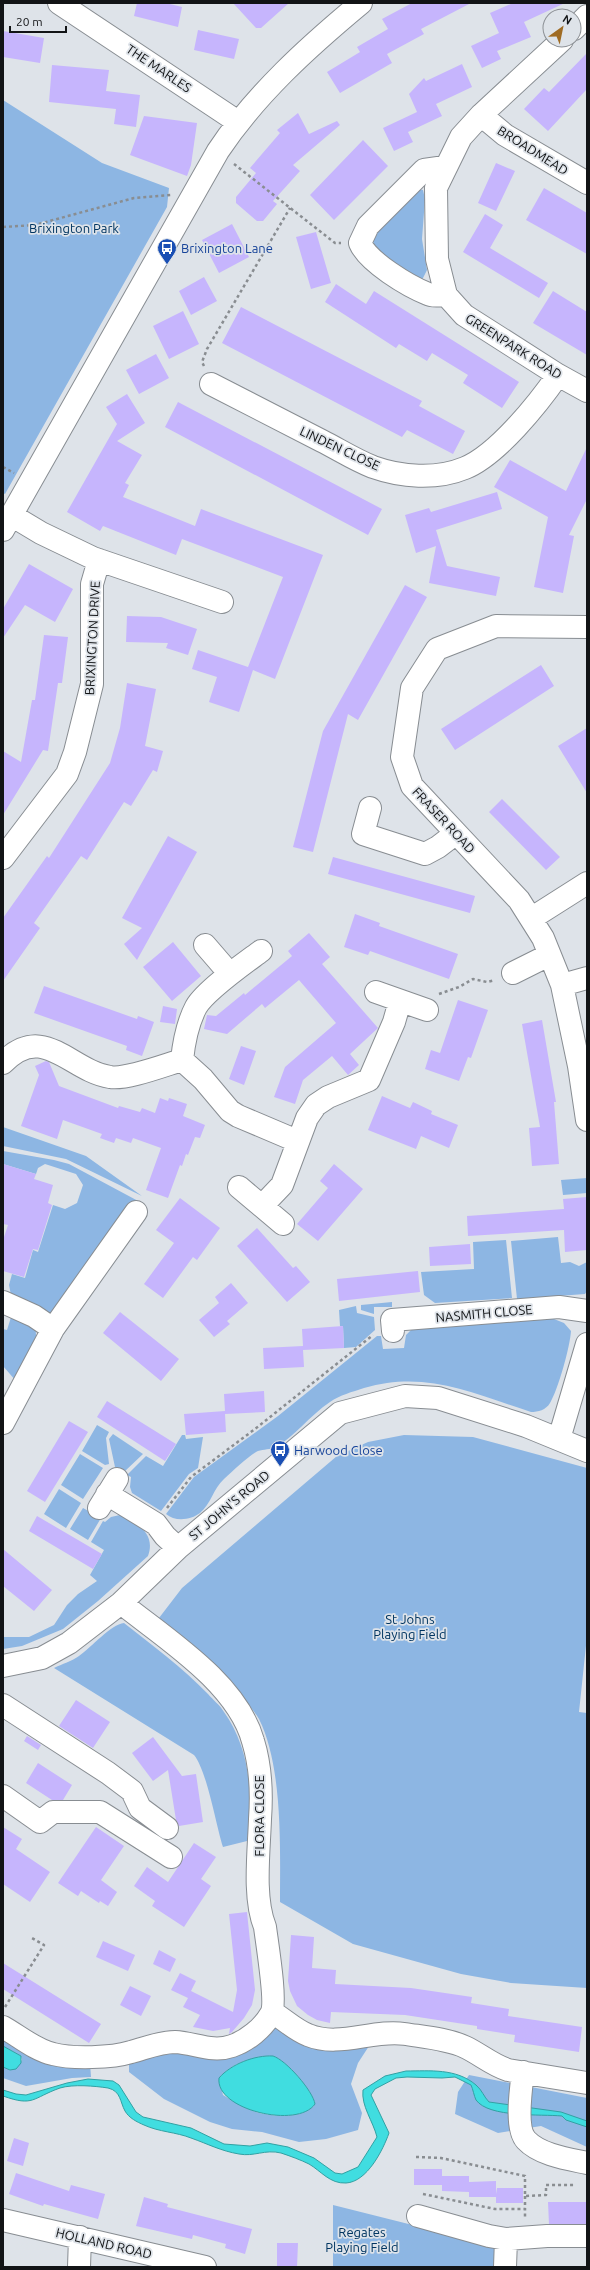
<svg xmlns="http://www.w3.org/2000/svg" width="590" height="2270" viewBox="0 0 590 2270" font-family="Ubuntu,sans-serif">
<rect width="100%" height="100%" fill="#dee3e9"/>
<!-- green -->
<path fill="#8db6e3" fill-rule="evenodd" d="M3,100L102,163L169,188L167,207L5,494L3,493Z
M417,189L423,190L425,199L422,239L427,270L422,280C406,275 364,251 374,231C378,223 409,197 417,189Z
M3,1127L86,1156L142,1196L66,1159L3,1146Z
M3,1151L54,1160L69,1164L140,1202L54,1313H43L11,1295L9,1285L12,1274L25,1278L33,1250L38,1252L53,1205L65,1209L77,1203L83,1185L76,1174L45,1164L38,1168L36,1174L3,1164Z
M587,1178V1193L563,1195L561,1180Z
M558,1237L561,1263L570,1262L579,1266L587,1262V1291L585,1294L517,1299L511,1241Z
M506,1240L512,1298L435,1303L424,1295L421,1272L474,1269L473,1242Z
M392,1302V1307H374V1314L361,1310V1305Z
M356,1306L357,1313L374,1317L375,1330L356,1347L344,1348L343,1326H340L339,1310Z
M12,1314C18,1317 27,1320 32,1324C45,1337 23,1368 16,1381L3,1366V1329L7,1330Z
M553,1315L554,1319L564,1323L571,1331C570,1347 558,1390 550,1403C546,1410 538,1412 531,1412C472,1393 426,1370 364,1388C352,1392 340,1395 330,1402C310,1415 295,1437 274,1448C268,1450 261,1449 256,1452C245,1459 234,1470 224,1479C213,1489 211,1504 200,1513C191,1520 175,1522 166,1514L194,1477L278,1416L377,1336H381L383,1349L404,1348L406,1335L415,1326Z
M97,1425L109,1432L106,1438L109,1464L105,1465L82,1451Z
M113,1434L143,1454L124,1472L115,1467L109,1439Z
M182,1435H185L186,1439L203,1437L198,1468L189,1474L161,1511L132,1493L130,1487L131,1477L127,1475L146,1456L163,1466Z
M404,1435L473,1437L587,1468V1636L579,1712L587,1713V1988L511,1983L461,1974L353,1944L280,1902C280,1848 283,1767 259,1719C255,1712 249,1706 244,1699C218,1665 193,1644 159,1618L182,1588L337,1456L368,1442Z
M80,1454L103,1468L83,1499L61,1485Z
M59,1489L81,1503L66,1528L44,1514Z
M83,1508L101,1518L88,1540L70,1529Z
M120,1515C138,1523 156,1534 148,1556L98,1601L63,1629L22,1646L3,1649V1637H29L54,1625L67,1605L78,1594L97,1581L90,1575L104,1550L91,1542L103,1521L105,1522L111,1517Z
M124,1623C153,1646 182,1667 208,1694C213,1700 220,1705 224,1712C250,1748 254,1798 247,1841L223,1847C216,1825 207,1771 194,1755L54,1668C62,1664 72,1661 79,1656C91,1648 111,1624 124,1623Z
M274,2026L369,2046L358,2063L351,2084L362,2113L358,2130L326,2139L299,2142L262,2132L232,2129L210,2122L164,2099L129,2072V2062ZM273,2056C285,2060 313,2091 315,2104C305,2119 272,2117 256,2112C244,2108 233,2101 223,2095L219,2078C232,2062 254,2057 273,2056Z
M3,2035L90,2063L91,2077L72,2078L26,2086L3,2078V2067L10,2070L22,2060L21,2056L3,2046Z
M469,2075L587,2098V2147L541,2126L498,2133L455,2114L458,2092Z
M333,2205L496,2246V2267H333Z"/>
<!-- water -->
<path fill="#40dde0" stroke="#32a1a3" d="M3,2046L21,2056V2063L16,2069L10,2070L3,2067Z
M273,2056C286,2060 313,2091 315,2104C298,2129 215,2110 219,2078C231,2064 255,2055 273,2056Z
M406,2071C430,2071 456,2068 476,2085C482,2090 484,2097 489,2102L561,2112L587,2121V2127L566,2120L562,2116C541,2114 489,2118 476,2100C474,2096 473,2089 471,2085L455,2077L442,2078L407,2077L396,2078L375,2089L371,2095L389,2133C383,2150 367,2182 346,2183C330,2184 321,2171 309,2164C301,2160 290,2156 281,2153C265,2149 254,2157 239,2154C221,2151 208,2144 191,2138C176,2132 159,2132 144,2125C137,2122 129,2118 125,2111C120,2102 121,2091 108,2088C95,2086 73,2084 60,2088C32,2098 34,2107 3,2096V2090L16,2094L26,2095L67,2083L88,2079L113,2081L119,2085L136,2112L143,2117L191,2128L224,2144L250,2146L267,2143L288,2147L314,2158L335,2173L342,2174L358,2167L377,2137C373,2121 361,2106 363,2090L385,2076Z"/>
<!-- building -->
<path fill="#c6b5fd" d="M137,3H166L182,7L178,27L134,16Z
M233,3H289L261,28H256Z
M412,3H471L421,29L424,34L387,54L392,63L340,93L327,72L360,52L357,47L388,29L382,19Z
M513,3H565L524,22L531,37L497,51L501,59L482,68L471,46L499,33L490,13Z
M198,30L239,39L234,59L194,50Z
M3,31L44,38L40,63L3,57Z
M587,53V89L548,131L524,109L544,88L549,92Z
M462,64L472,87L436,104L442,116L408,132L413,142L394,151L383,128L417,112L409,94L424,78L426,81Z
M52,65L109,70L106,91L140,95L136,127L114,124L116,109L49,102Z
M298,113L309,134L337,121L340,125L293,165L300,171L273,201L277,204L263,221H257L236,203V197L256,173L250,168L280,133L277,130Z
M144,116L197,123L191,165L187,176L130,155Z
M363,140L388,166L334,220L310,195Z
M496,163L515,171L496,211L478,203Z
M544,188L587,213V254L526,220Z
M485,214L503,225L490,248L548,283L539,298L463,252Z
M232,224L249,257L219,273L202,240Z
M316,232L331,283L311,289L296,237Z
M204,277L217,301L191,315L179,291Z
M336,284L366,304L374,291L519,382L502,408L463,383L468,375L432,353L427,361L399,344L396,348L325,302Z
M553,291L587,312V355L533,323Z
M241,307L422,401L419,406L465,431L453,454L407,430L402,437L222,343Z
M183,311L199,344L169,359L153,326Z
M156,354L169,378L139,394L126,370Z
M127,394L145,423L117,441L142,455L125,483L129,485L123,497L195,526L201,509L323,555L275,679L253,670L239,712L209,702L217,677L192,669L198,650L248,667L283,577L182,539L176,555L103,526L100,531L67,512L117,424L106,407Z
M178,402L382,509L368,535L165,427Z
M587,447V499L569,535L574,536L563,593L534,587L548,517L494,487L510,460L566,491Z
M497,492L502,509L436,530L447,566L500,577L496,596L429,583L436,546L416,553L405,515L429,508L431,512Z
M29,564L73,589L55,622L25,605L3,638V609Z
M405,585L427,597L358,720L348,714L313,852L293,847L323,731Z
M127,616L161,617L197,629L188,655L166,648L168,643L126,642Z
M44,635L68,637L62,683H58L48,751L43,750L3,815V751L21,762L32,700H35Z
M541,665L554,686L455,750L441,729Z
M127,683L156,689L145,746L163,751L157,772L153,770L131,806L124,802L87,860L81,856L34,923L40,928L3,981V918L47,856L49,858L110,763L120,728Z
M587,728V793L558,746Z
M502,799L560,857L546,870L489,812Z
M168,836L197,852L137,960L124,944L142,928L122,918Z
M333,857L475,896L470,913L328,874Z
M355,914L380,923L379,926L458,954L449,979L370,951L368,955L344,947Z
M309,933L330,957L322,964L378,1028L350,1054L359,1065L348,1075L332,1056L303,1080L295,1104L274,1097L285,1067L336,1023L299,980L265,1008L262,1004L227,1034L204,1029L207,1015L216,1016L244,993L245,995L292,956L288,951Z
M173,942L201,976L172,1001L143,967Z
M44,986L137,1019L138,1016L154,1022L142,1056L126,1050L127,1046L34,1013Z
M458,1000L488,1010L471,1058L468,1057L459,1081L425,1069L431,1050L440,1053Z
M163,1006L177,1009L175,1024L160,1022Z
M542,1020L556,1102H554L559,1164L532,1166L529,1128L540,1127L522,1024Z
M241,1046L256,1051L244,1085L229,1079Z
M46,1061L49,1062L59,1086L118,1108L119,1106L140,1112L142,1108L155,1113L160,1098L168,1101L169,1098L187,1104L183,1116L205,1125L200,1138L195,1137L188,1155L186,1154L182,1166L180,1165L168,1198L146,1190L161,1148L133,1138L131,1143L116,1138L114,1143L100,1138L102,1134L63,1120L57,1139L21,1126L39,1075L35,1066Z
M382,1096L410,1108L413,1102L432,1111L431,1114L458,1125L449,1148L421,1136L416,1149L368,1130Z
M3,1164L36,1174L34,1179L53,1185L48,1203L52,1205L38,1250L33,1249L24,1277L3,1271V1240L8,1225L3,1224Z
M334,1164L363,1189L318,1241L297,1224L328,1188L320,1181Z
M587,1197V1250L565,1252L564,1230L468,1236L467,1216L564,1209L563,1199Z
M180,1198L220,1228L197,1260L193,1257L163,1298L144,1284L174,1243L156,1230Z
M257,1228L293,1268L296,1266L310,1282L287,1302L237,1246Z
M470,1244L471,1264L430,1266L429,1247Z
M418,1271L420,1292L339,1301L337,1279Z
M231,1283L248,1303L227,1321L230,1324L214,1337L199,1320L219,1303L215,1297Z
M120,1312L179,1359L161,1381L103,1333Z
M343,1326L344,1348L303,1350L304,1367L264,1369L263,1348L303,1346L302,1329Z
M264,1391L265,1412L225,1414L226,1432L186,1435L184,1414L225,1411L224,1394Z
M107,1401L176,1444L165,1461L97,1417Z
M69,1421L88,1432L45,1502L27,1491Z
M37,1516L102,1554L93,1569L29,1531Z
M3,1549L52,1590L34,1611L3,1586Z
M76,1700L110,1722L93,1748L59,1726Z
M27,1736L41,1745L38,1750L24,1741Z
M153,1737L182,1776L196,1774L203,1822L179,1826L176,1820L168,1770L153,1781L132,1753Z
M38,1763L72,1785L63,1800H52L26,1783Z
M3,1827L22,1839L16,1849L50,1872L30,1902L3,1884Z
M96,1827L124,1846L101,1880L117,1892L108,1906L100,1901L99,1903L81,1891L78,1896L58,1883Z
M194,1843L216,1857L201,1879L211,1886L184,1927L152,1906L155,1901L134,1886L147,1867L168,1882Z
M247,1912L255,1990L252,2005L244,2018L232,2032L229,2034L230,2028L213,2031L193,2027L200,2015L183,2007L188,1998L171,1990L180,1973L196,1981L191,1991L233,2012L237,1990L229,1914Z
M291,1935L314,1937L312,1968L336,1970L335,1984L411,1988L472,1997L471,2003L509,2009L508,2016L582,2027L579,2052L514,2042L515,2035L477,2029V2026L405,2015L331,2012L330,2023L317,2020L308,2015L297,2006L290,1991L288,1981Z
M103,1941L135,1955L128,1971L96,1957Z
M159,1950L176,1959L170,1972L153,1964Z
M3,1963L101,2024L89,2043L3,1989Z
M130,1986L151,1996L141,2016L120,2005Z
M14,2138L29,2143L23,2166L7,2161Z
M414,2169H442V2176H469V2182L496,2181V2194L497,2188H523V2203H496V2197H469V2188V2192L442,2191V2179V2185H414Z
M16,2173L69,2191L71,2185L105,2194L98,2219L44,2204L43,2206L9,2194Z
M144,2197L168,2204L167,2207L252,2229L245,2254L225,2248L226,2244L193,2235L192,2239L136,2226Z
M548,2202H587V2224H549Z
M277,2243H298L297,2267H277Z"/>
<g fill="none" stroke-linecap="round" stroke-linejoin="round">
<defs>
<path id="minor" d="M59,3L238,122
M574,29L587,16
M562,40L481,115L461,137L436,188L437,259L446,295L464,315L558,375L587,391
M481,115L505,135L587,183
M445,167L424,170L368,226L360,243C368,262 408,286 428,294C433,297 440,295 446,295
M211,384C248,403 285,422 322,441C338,449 355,460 373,467C401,477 436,480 465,468C497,455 538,404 558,375
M11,515L41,533L93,558L222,602
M3,530L218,151C256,94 308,47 361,3
M587,627L496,626L437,649L412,688L402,757L412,786L519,900L543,938L562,985L579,1066L587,1120
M370,808L363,834L425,854L438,847L455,834
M3,858L67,774L75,752L92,684V584L99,560
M532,918L587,883
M205,945L230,974
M513,973L549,955
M562,985L587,978
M376,992L427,1010
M182,1060C184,1041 187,1024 196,1007C206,990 245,963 261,951
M3,1063C43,1021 70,1071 110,1077C126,1080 165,1065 182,1060L203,1079L230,1111L238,1116L297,1141
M239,1187L283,1224
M262,1206L282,1185L307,1118L316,1105L328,1097L369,1080L394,1022L400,1001
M3,1302L34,1316L53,1329L3,1423
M53,1329L136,1212
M393,1331L392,1320L559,1307L587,1311
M559,1439L587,1344
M107,1494L156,1524L165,1536L178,1548
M99,1508L117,1479
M3,1666L42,1658L69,1643L121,1603L178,1548L340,1413L405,1396L438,1398L526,1426L587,1451
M3,1705L108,1773L132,1791L140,1808L167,1828
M3,1796L40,1822L53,1812H100L171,1857
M272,2012C284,2019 295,2030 308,2035C339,2048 373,2029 405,2034C424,2037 448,2039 465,2047C480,2054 492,2065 508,2070L587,2083
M3,2027C19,2036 35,2050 53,2054C72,2059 112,2058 131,2052C146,2048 160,2042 175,2042C195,2043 212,2053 232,2046C247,2041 263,2028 271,2014C277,2003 267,1943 265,1927C253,1898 259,1851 260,1819C262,1792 261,1767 253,1741C237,1683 166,1639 121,1603
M523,2072C521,2088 515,2128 526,2140C540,2155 568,2159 587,2163
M418,2216L489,2236L506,2239
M3,2220L205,2267
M79,2267L80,2237
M505,2267L506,2239L547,2236H587"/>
</defs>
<!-- minor casing -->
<use href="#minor" stroke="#888d92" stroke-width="24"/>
<!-- path -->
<path stroke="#898d91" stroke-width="2.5" stroke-dasharray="3 3" stroke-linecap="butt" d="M234,164L335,243H341
M3,227L35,225L134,198L171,195
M204,366L202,362L207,349L290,208
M3,467L14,473
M439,994L459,987L473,979L487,982L495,980
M167,1508L191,1477L255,1429L373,1335
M5,2007L44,1945L32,1938
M416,2157L441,2158L525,2176V2196L546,2195V2185H576
M423,2194L495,2209H525V2217
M525,2196V2209"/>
<!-- minor -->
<use href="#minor" stroke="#fff" stroke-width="22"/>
</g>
<!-- icons -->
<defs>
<symbol id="bus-pin" viewBox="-11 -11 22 30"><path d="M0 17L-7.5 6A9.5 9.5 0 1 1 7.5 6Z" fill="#1a4fb4" stroke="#dee3e9"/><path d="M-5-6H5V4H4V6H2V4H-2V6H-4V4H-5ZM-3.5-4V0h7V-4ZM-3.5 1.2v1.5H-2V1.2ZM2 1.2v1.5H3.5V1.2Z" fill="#fff"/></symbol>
</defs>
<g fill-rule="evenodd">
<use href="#bus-pin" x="156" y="237" width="22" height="30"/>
<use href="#bus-pin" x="269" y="1439" width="22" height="30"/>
</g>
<g text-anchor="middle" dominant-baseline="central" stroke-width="3.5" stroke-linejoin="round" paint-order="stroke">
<!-- street labels -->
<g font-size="13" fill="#121416" stroke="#dee3e9">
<text transform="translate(159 68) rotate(34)">THE MARLES</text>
<text transform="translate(533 150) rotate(32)">BROADMEAD</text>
<text transform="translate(514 346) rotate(32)">GREENPARK ROAD</text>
<text transform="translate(340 448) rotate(25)">LINDEN CLOSE</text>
<text transform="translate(92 638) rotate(-87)">BRIXINGTON DRIVE</text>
<text transform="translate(444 820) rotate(47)">FRASER ROAD</text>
<text transform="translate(484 1313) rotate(-5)">NASMITH CLOSE</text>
<text transform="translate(229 1505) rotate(-40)">ST JOHN'S ROAD</text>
<text transform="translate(259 1816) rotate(-90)">FLORA CLOSE</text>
<text transform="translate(104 2243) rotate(13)">HOLLAND ROAD</text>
</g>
<!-- park labels -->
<g font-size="13" fill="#013561" stroke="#dee3e9">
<text x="74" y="228">Brixington Park</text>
<text x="410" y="1619">St Johns<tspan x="410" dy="15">Playing Field</tspan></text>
<text x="362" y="2232">Regates<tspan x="362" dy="15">Playing Field</tspan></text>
</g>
<!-- transit labels -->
<g font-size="13" fill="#164399" stroke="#dee3e9" text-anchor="start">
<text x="181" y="248">Brixington Lane</text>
<text x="294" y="1450">Harwood Close</text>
</g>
</g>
<!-- border -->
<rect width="590" height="2270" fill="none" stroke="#121416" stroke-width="8"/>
<!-- north arrow -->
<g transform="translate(562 28) rotate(33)"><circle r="19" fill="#dee3e9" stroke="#8c9095"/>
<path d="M0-3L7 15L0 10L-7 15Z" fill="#9f6b23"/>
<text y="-6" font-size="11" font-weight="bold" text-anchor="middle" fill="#121416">N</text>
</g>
<!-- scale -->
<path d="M10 26v6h56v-6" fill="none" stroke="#121416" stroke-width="2"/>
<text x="16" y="26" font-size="12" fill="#121416" stroke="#dee3e9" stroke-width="3" paint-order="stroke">20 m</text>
</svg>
